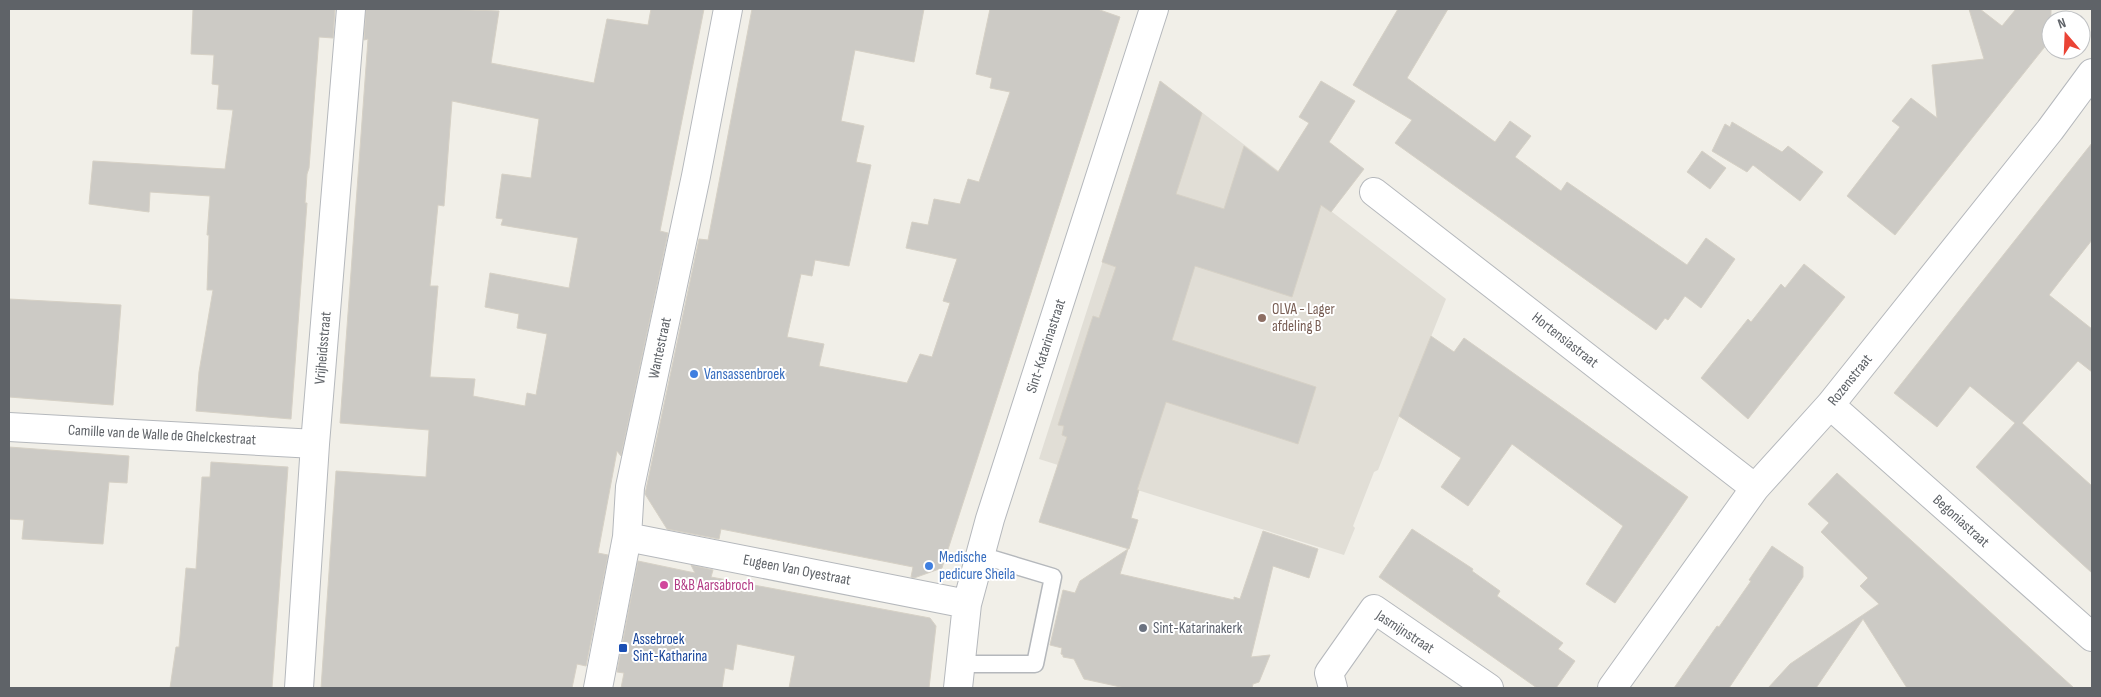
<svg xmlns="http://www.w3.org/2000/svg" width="2101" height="697" viewBox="0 0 2101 697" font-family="'Sofia Sans Condensed',sans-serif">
<rect width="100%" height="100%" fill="#f1efe8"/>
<!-- education -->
<path fill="#e1ded6" d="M1161,81L1446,299L1378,470L1374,472L1353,526L1355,528L1344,555L1039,459Z"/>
<!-- building -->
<path fill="#cccac5" stroke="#d6d1c6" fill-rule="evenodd" d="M193,9H335L333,38L319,37L309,168L307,174L305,203H307L291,419L196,411L199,372L213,290H207L209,235H207L210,196L150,192L149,212L89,204L93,161L225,169L233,110L217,109L219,85L212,84L214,55L191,54Z
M366,9H442L499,11L491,63L594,83L607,19L648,25L651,9H704L660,231L668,233L621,456L617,451L598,553L608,555L586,666L577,664L572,688H321L336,471L426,477L429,430L340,423L368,39L364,40ZM452,101L539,119L531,178L502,174L496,218L503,219L501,225L578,238L569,288L490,273L485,307L519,314L517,328L547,334L536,395L527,393L525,406L473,396L475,379L430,377L438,286H430L438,205L444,206Z
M752,9H924L914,62L855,50L841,121L864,126L856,162L871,165L849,266L815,260L812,276L801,274L787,337L824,344L819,366L907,383L920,354L932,357L950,303L943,301L957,259L906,248L912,222L928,225L934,199L960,204L968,179L979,182L1010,92L990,88L992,78L976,74L990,9H1097L1120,17L942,568L914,578L911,577L913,567L721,529L719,539L667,529L645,494L699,239L708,240Z
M1398,9H1448L1407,78L1495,142L1510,121L1531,136L1515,157L1561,191L1567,182L1687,265L1706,238L1735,259L1701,308L1685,296L1668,320L1665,318L1656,330L1395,143L1412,120L1353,85Z
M1969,9H1980L2002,26L2016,9H2051V39L1895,235L1847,196L1900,127L1892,121L1911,98L1937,118L1932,65L1984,59Z
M1160,81L1202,113L1176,194L1224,209L1244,146L1278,172L1309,123L1299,117L1321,81L1355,101L1329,142L1364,169L1331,212L1321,205L1292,297L1195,266L1172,340L1316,387L1298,444L1166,402L1137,490H1139L1131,518L1138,520L1129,549L1039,522L1067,437L1062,435L1064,426L1058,425L1093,316L1099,318L1116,267L1102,262Z
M1732,122L1782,152L1788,146L1823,172L1800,201L1753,165L1747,172L1712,151L1725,124L1730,127Z
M2092,143V240L2049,295L2092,329V372L2078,361L2022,423L2092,486V573L1976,467L2015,423L1970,386L1937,427L1894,393Z
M1702,151L1726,168L1710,189L1687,172Z
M1804,264L1845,297L1748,419L1701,378L1748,319L1751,322L1781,284L1785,288Z
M9,299L121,305L113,405L9,397Z
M1431,336L1454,352L1464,338L1688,497L1615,603L1586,584L1623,526L1512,444L1468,506L1441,487L1461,458L1399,416Z
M9,447L129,456L127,483L109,482L103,544L22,539L24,520L9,519Z
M211,462L288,467L272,688H170L176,647H179L186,568L196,569L202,477H210Z
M1837,473L1902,532L2074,688H1907L1863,619L1816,688H1768L1790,664L1879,604L1860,586L1868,578L1821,532L1829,523L1808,504Z
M1412,529L1473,569L1472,571L1500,591L1497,596L1563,643L1558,649L1575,661L1556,688H1537L1379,577Z
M1263,531L1318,549L1309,578L1273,566L1251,657L1270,655L1259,682L1253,684L1252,688H1125L1084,679L1074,659L1063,657V655L1061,654L1062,648L1050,645L1063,590L1075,593L1080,581L1128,549L1120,574L1234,600V597L1240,599Z
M1772,546L1803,567V577L1729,688H1674L1717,626L1719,627L1751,581L1749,580Z
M638,561L695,573L691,565L713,570L711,577L930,618L936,626L929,688H789L795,656L737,644L733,670L725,668L722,688H621L624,673L617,672Z"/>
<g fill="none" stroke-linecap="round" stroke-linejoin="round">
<defs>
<path id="lane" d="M960,664H1035L1053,577L980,555"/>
<path id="street" d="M1374,192L1755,488
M1830,405L2092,637
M9,427L315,444
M627,537L967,604
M299,688L315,444L351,9
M598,688L627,537L630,487L696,176L728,9
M958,688L967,604L990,519L1154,9
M1333,688L1329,673L1374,609L1489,688
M1612,688L1755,488L1830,405L2050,130L2092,73"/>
</defs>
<!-- lane casing -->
<use href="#lane" stroke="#b5b8bc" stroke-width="19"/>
<!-- street casing -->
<use href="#street" stroke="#b5b8bc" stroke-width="30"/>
<!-- lane -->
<use href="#lane" stroke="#fff" stroke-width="16"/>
<!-- street -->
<use href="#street" stroke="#fff" stroke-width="28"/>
</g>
<!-- markers -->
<circle fill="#8d6e63" stroke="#fff" stroke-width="2" cx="1262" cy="318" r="5"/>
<g fill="#3f7fe0" stroke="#fff" stroke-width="2">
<circle cx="694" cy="374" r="5"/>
<circle cx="929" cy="566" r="5"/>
</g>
<circle fill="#d1479c" stroke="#fff" stroke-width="2" cx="664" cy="585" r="5"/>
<circle fill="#6b7280" stroke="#fff" stroke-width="2" cx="1143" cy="628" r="5"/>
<rect fill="#1a4fb4" stroke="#fff" stroke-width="2" x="618" y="643" width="10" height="10" rx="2.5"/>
<g text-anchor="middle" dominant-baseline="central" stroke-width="4" stroke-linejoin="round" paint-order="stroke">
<!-- education labels -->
<g font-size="15" fill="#785e54" stroke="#fff" text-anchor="start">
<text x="1272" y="309">OLVA - Lager<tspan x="1272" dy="17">afdeling B</tspan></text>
</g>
<!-- street labels -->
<g font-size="15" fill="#5f6368" stroke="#fff">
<text transform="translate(1565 340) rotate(38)">Hortensiastraat</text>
<text transform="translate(1046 346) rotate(-72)">Sint-Katarinastraat</text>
<text transform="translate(323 348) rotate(-85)">Vrijheidsstraat</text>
<text transform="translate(660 348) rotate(-78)">Wantestraat</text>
<text transform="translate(1850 380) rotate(-51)">Rozenstraat</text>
<text transform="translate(162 435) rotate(3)">Camille van de Walle de Ghelckestraat</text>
<text transform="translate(1961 521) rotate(42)">Begoniastraat</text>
<text transform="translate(797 570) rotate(11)">Eugeen Van Oyestraat</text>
<text transform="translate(1405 632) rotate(33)">Jasmijnstraat</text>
</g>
<!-- shop labels -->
<g font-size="15" fill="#366cbe" stroke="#fff" text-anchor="start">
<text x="704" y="374">Vansassenbroek</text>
<text x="939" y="557">Medische<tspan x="939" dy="17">pedicure Sheila</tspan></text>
</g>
<!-- hotel labels -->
<g font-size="15" fill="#b23c85" stroke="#fff" text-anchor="start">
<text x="674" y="585">B&amp;B Aarsabroch</text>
</g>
<!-- worship labels -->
<g font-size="15" fill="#5b616d" stroke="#fff" text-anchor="start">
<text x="1153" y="628">Sint-Katarinakerk</text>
</g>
<!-- transit labels -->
<g font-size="15" fill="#164399" stroke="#fff" text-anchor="start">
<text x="633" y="639">Assebroek<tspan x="633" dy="17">Sint-Katharina</tspan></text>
</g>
</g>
<!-- border -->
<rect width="2101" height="697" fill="none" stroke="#5f6368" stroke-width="20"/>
<!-- north arrow -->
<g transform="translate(2066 35) rotate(341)"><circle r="24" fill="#ffffff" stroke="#bfc1c3"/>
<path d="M0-4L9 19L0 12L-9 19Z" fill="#ea4335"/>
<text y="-8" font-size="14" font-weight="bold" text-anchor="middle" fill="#5f6368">N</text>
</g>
</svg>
